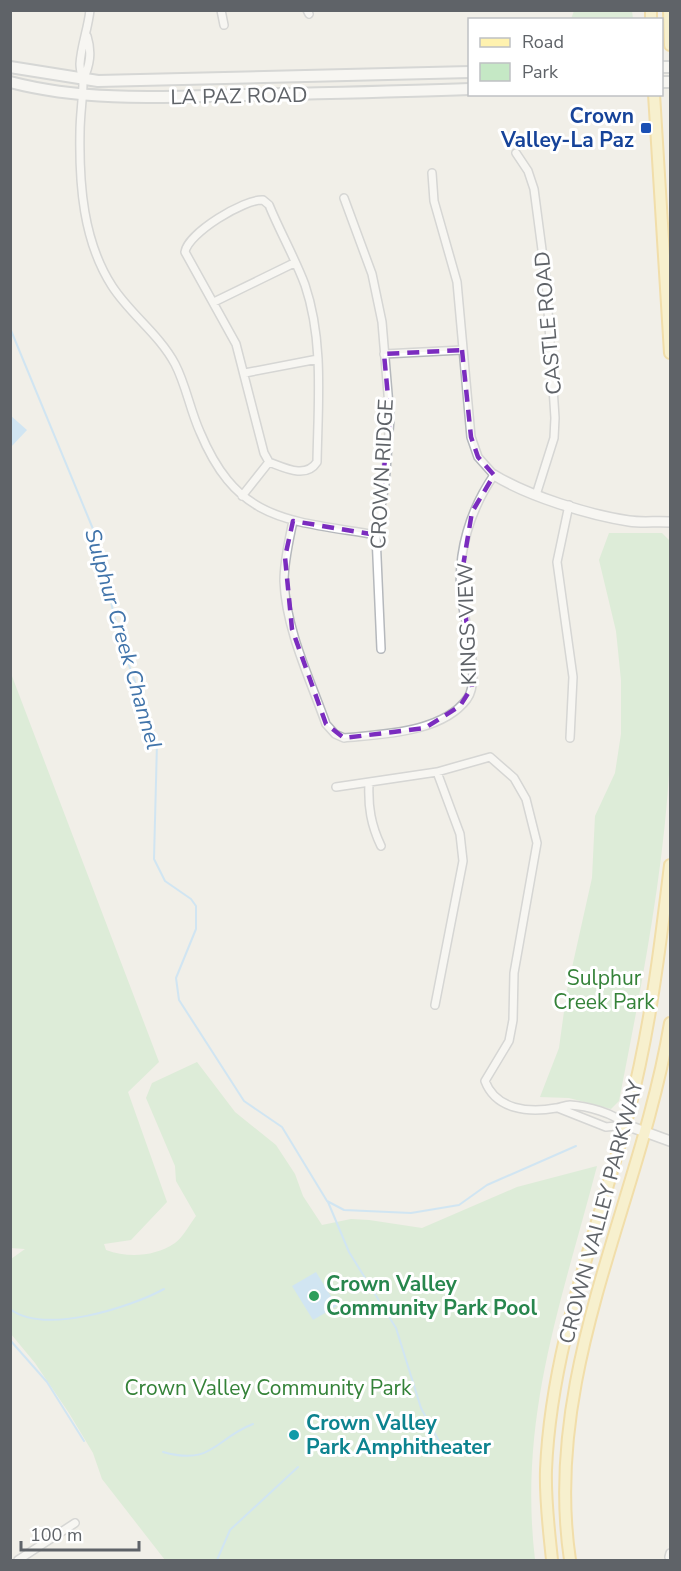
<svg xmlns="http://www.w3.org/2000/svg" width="681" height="1571" viewBox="0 0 681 1571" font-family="'Nunito Sans',sans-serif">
<rect width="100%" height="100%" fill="#f1efe8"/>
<!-- green -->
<path fill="#c5e8c5" d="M574,11H632L633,19H571Z
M609,533H662L669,540L670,571C670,633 674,696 670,758C664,874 641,988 619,1101L611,1109L569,1098L540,1097L559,1048L567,990L592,878L595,816L615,773L621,734V680L616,631L599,560Z
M10,671L159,1062L128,1092L167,1202L131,1240L104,1244L106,1250C128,1258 154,1257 175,1243C183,1237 190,1224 196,1216L176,1181L175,1166L146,1098L152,1083L197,1062L235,1112L276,1145L295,1174L303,1196L322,1225L351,1219L369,1220L422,1228L517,1187L597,1166C562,1301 518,1416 535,1560H165L102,1479L93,1453L69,1413L35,1363L11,1334V1259L25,1249L10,1248Z"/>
<!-- water -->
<path fill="#aadaff" d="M10,415L27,430L11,447H10Z
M316,1272L337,1306L313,1320L292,1286Z"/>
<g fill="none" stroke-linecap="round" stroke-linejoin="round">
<!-- stream -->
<path stroke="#aadaff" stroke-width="2" d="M10,328L93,529L121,643L157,743L154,859L165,881L191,899L196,906V929L176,978L179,1000L244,1101L282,1127L327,1201L344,1210L411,1213L459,1205L487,1185L576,1146
M328,1202L349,1252L396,1328L421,1408L446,1454
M10,1309C44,1335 129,1308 164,1289
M10,1340L47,1382L84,1441
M163,1452C213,1466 214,1439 253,1424
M217,1560L230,1530L298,1467"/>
<defs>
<path id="minor" d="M90,10C88,29 81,46 80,64C80,70 82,76 83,82C83,98 80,115 80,132C79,184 83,241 112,286C130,314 159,334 175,364C186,385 190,410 200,432C238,523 289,520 376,535
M221,10L224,25
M307,10L309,14
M83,80C90,65 92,52 87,36
M516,153L528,171L534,189L546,280L555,418L554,438L536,495
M344,198L372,274L382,322L390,418L385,484L376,535L381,649
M214,302L294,263
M384,354L462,350
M245,373L318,359
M242,496L269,462C285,468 306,479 317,462C318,403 324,341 305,285C295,258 280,232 269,205L263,200C244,199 188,233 185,252L236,344L264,453L269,462
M569,505L557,562L573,677L570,738
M293,521C289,541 284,561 284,581C286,630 310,679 326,724L335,734L344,738C382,734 442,733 467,699C482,680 464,619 461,596C457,552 470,510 494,475L478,457L471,437L457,282L434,201L432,173
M369,784C368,807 371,825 381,846
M336,787L437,772L490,757L514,778L526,799L537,843L514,973L513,1020L509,1041L485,1081C496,1110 529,1113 556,1108C560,1108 565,1105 570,1105C587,1106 614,1113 626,1125
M435,1005L463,861L460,834L437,772
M558,1108L606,1127L626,1125
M669,1557L670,1553
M18,1560L75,1523"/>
<path id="tertiary" d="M494,475C528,496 589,515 629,521C642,523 657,521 670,522
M626,1125L670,1141"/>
<path id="secondary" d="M10,67L98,81L470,72
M662,67H670
M10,82C87,102 164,97 242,95C318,93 393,92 470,89
M662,82H670"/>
<path id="primary" d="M651,10V20
M669,10L670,45
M654,94L670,353
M552,1560C549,1530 545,1500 546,1470C551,1346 598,1229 629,1111C650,1030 660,948 670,865
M570,1560C542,1373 640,1203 670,1023"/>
</defs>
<!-- minor casing -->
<use href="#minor" stroke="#b5b8bc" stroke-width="10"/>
<!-- tertiary casing -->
<use href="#tertiary" stroke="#b5b8bc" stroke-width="12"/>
<!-- secondary casing -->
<use href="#secondary" stroke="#b6babf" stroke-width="14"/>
<!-- primary casing -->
<use href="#primary" stroke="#f2c960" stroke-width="14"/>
<!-- minor -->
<use href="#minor" stroke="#fff" stroke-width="7"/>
<!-- tertiary -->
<use href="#tertiary" stroke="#fff" stroke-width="9"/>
<!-- secondary -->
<use href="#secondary" stroke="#fff" stroke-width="10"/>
<!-- primary -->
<use href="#primary" stroke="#fff2af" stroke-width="10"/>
</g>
<!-- marked area -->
<path d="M0 0H681V1571H0ZM462,350L471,437L478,457L494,475L472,512L462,572L472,687L460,706L425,728L344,738L326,724L292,629L285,557L293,521L376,535L390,418L384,354Z" fill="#f1efe8" fill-opacity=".55" fill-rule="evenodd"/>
<path fill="none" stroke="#7b2cbf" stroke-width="4.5" stroke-dasharray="12 8" stroke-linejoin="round" d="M462,350L471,437L478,457L494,475L472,512L462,572L472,687L460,706L425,728L344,738L326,724L292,629L285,557L293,521L376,535L390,418L384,354Z"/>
<!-- markers -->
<rect fill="#1a4fb4" stroke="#fff" stroke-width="2" x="640" y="122" width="12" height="12" rx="3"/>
<circle fill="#2e9e5b" stroke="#fff" stroke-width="2" cx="314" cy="1296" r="6"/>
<circle fill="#0f9aa8" stroke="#fff" stroke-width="2" cx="294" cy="1435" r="6"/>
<g text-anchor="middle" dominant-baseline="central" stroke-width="6" stroke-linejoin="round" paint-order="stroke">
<!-- street labels -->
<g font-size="21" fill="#5f6368" stroke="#fff">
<text transform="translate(239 96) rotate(-1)">LA PAZ ROAD</text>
<text transform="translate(548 323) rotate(-95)">CASTLE ROAD</text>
<text transform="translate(382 474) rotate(-87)">CROWN RIDGE</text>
<text transform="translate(467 624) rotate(-92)">KINGS VIEW</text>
<text transform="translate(601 1212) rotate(-75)">CROWN VALLEY PARKWAY</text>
</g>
<!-- transit labels -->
<g font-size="21" font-weight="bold" fill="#164399" stroke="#fff" text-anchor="end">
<text x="634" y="116">Crown<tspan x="634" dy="24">Valley-La Paz</tspan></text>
</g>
<!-- park labels -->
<g font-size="21" fill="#348238" stroke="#fff">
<text x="604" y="978">Sulphur<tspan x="604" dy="24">Creek Park</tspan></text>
<text x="268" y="1388">Crown Valley Community Park</text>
</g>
<!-- leisure labels -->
<g font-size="21" font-weight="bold" fill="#27864d" stroke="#fff" text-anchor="start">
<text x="326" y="1284">Crown Valley<tspan x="326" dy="24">Community Park Pool</tspan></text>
</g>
<!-- culture labels -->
<g font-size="21" font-weight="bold" fill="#0d838f" stroke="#fff" text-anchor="start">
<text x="306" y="1423">Crown Valley<tspan x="306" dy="24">Park Amphitheater</tspan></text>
</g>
<!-- water labels -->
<g font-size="22" font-style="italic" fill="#4174aa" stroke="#fff">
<text transform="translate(123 639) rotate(74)">Sulphur Creek Channel</text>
</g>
</g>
<!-- border -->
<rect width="681" height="1571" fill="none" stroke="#5f6368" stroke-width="24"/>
<!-- legend -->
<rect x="468" y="18" width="195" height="78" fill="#ffffff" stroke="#bfc1c3" stroke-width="1.5"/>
<rect x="480" y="38" width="30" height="9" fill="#fff2af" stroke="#bfc1c3" stroke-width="1.5"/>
<text x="522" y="48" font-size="18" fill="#5f6368">Road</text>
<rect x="480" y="63" width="30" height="18" fill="#c5e8c5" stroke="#bfc1c3" stroke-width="1.5"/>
<text x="522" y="78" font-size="18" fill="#5f6368">Park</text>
<!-- scale -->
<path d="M21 1541v9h118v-9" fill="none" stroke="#5f6368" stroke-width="3"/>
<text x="30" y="1541" font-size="18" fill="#5f6368" stroke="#ffffff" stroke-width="4.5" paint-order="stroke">100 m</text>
</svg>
